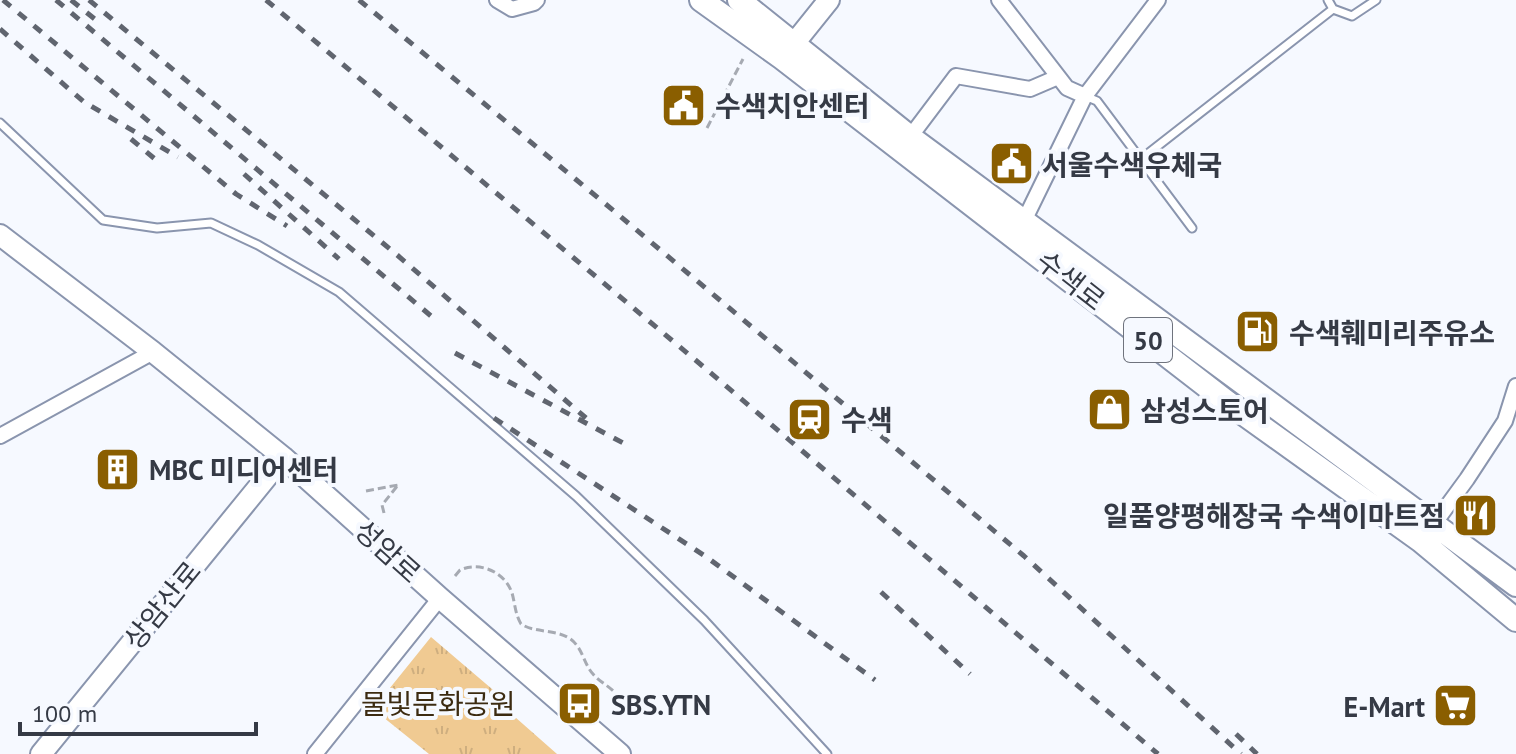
<svg xmlns="http://www.w3.org/2000/svg" width="1516" height="754" viewBox="0 0 1516 754" font-family="'PT Sans','Noto Sans KR',sans-serif">
<defs>
<pattern id="park-tufts" width="24" height="20" patternUnits="userSpaceOnUse" patternTransform="scale(2)"><rect width="24" height="20" fill="#f0ca92"/><path d="M3 7l-1-3M5 7V3M7 7l1-3M15 17l-1-3M17 17v-4M19 17l1-3" fill="none" stroke="#ceae7f"/></pattern>
</defs>
<rect width="100%" height="100%" fill="#f6f9ff"/>
<!-- park -->
<path fill="url(#park-tufts)" d="M431,637L492,689L515,717L557,754H429L373,709Z"/>
<g fill="none" stroke-linecap="round" stroke-linejoin="round">
<defs>
<path id="lane" d="M1328,0L1333,9L1352,16L1376,0
M1085,96L1097,101L1192,228
M0,123L103,220L157,228L211,223L258,245L339,292L576,496L704,620L827,754
M1141,159L1333,9"/>
<path id="street" d="M497,0L512,9L534,3L537,0
M999,0L1067,88L1085,96
M910,137L956,76L1030,89L1058,77
M1024,221L1085,96L1158,0
M0,436L153,352
M1434,524L1467,479L1505,421L1516,386
M315,754L440,598"/>
<path id="secondary" d="M784,56L829,0
M0,235L153,352L283,457L440,598L620,754
M41,754L283,457"/>
<path id="primary" d="M701,0L782,58L1227,402L1421,541L1516,620
M739,0L910,137L1516,585"/>
</defs>
<!-- lane casing -->
<use href="#lane" stroke="#8a95ae" stroke-width="11"/>
<!-- street casing -->
<use href="#street" stroke="#8a95ae" stroke-width="18"/>
<!-- secondary casing -->
<use href="#secondary" stroke="#8a95ae" stroke-width="24"/>
<!-- primary casing -->
<use href="#primary" stroke="#8a95ae" stroke-width="26"/>
<!-- path -->
<path stroke="#a6aab2" stroke-width="3" stroke-dasharray="8 4" stroke-linecap="butt" d="M707,128L743,59
M366,491L398,485
M384,513L382,505L398,485
M455,576L460,570C480,561 505,572 512,593C515,603 515,614 521,624C535,633 554,629 569,638C583,647 583,663 593,674C602,685 620,690 621,706L614,716"/>
<!-- lane -->
<use href="#lane" stroke="#fff" stroke-width="7"/>
<!-- street -->
<use href="#street" stroke="#fff" stroke-width="14"/>
<!-- secondary -->
<use href="#secondary" stroke="#fff" stroke-width="20"/>
<!-- primary -->
<use href="#primary" stroke="#fff" stroke-width="22"/>
<!-- rail -->
<path stroke="#60656f" stroke-width="5" stroke-dasharray="10 10" stroke-linecap="butt" d="M3,0L236,194L287,226
M56,0L437,321
M71,0L96,20
M89,0L396,254L586,418
M266,0L699,363L1158,754
M359,0L614,211L1024,556L1241,754
M0,29L84,102L178,157
M131,139L161,164
M244,174L339,259
M455,353L625,444
M494,418L705,556L875,680
M881,592L970,674
M1236,734L1257,754"/>
</g>
<!-- icons -->
<defs>
<symbol id="civic-square" viewBox="-11 -11 22 22"><rect x="-9" y="-9" width="18" height="18" rx="4" fill="#8a5e00" stroke="#f6f9ff"/><path d="M-.6-6.5H3V-4.5H.6V-3L4-1V1h2V6H-6V1h2V-1L-.6-3ZM-1.2 2.5V6h2.4V2.5Z" fill="#fff"/></symbol>
<symbol id="fuel-square" viewBox="-11 -11 22 22"><rect x="-9" y="-9" width="18" height="18" rx="4" fill="#8a5e00" stroke="#f6f9ff"/><path d="M-5.5-6h7V0h2V4h1.3V-2.5L3-4.5l.8-.8L6-3V5H2.5V1h-1V6h-7ZM-4.2-4.7v3.2H.2V-4.7Z" fill="#fff"/></symbol>
<symbol id="shop-square" viewBox="-11 -11 22 22"><rect x="-9" y="-9" width="18" height="18" rx="4" fill="#8a5e00" stroke="#f6f9ff"/><path d="M-5-2.5h2.3a2.7 3.5 0 0 1 5.4 0H5L5.5 6h-11ZM-1.5-2.5h3a1.5 2.3 0 0 0-3 0Z" fill="#fff"/></symbol>
<symbol id="station-square" viewBox="-11 -11 22 22"><rect x="-9" y="-9" width="18" height="18" rx="4" fill="#8a5e00" stroke="#f6f9ff"/><path d="M-3-6H3Q5-6 5-4V2Q5 4 3 4L4.5 6H3L1.5 4h-3L-3 6H-4.5L-3 4Q-5 4-5 2V-4Q-5-6-3-6ZM-3.5-4v3h7v-3ZM-3.5 1v1.5H-2V1ZM2 1v1.5H3.5V1Z" fill="#fff"/></symbol>
<symbol id="building-square" viewBox="-11 -11 22 22"><rect x="-9" y="-9" width="18" height="18" rx="4" fill="#8a5e00" stroke="#f6f9ff"/><path d="M-4-6H4V6H1V3H-1V6H-4ZM-2.5-4.3h1.7v1.8h-1.7ZM.8-4.3h1.7v1.8H.8ZM-2.5-1h1.7V.8h-1.7ZM.8-1h1.7V.8H.8Z" fill="#fff"/></symbol>
<symbol id="restaurant-square" viewBox="-11 -11 22 22"><rect x="-9" y="-9" width="18" height="18" rx="4" fill="#8a5e00" stroke="#f6f9ff"/><path d="M-5-6h1v4h1v-4h1v4h1v-4h1v5L-1.5 .5V6h-2V.5L-5-1ZM5-6V6H3V1.5H1.5Q1.5-4 5-6Z" fill="#fff"/></symbol>
<symbol id="bus-square" viewBox="-11 -11 22 22"><rect x="-9" y="-9" width="18" height="18" rx="4" fill="#8a5e00" stroke="#f6f9ff"/><path d="M-5-6H5V4H4V6H2V4H-2V6H-4V4H-5ZM-3.5-4V0h7V-4ZM-3.5 1.2v1.5H-2V1.2ZM2 1.2v1.5H3.5V1.2Z" fill="#fff"/></symbol>
<symbol id="supermarket-square" viewBox="-11 -11 22 22"><rect x="-9" y="-9" width="18" height="18" rx="4" fill="#8a5e00" stroke="#f6f9ff"/><path d="M-6-5.5h2.5l.6 2H6L4.5 2H-2.5L-4.4-4H-6ZM-1.5 3.2a1.3 1.3 0 1 0 .1 0ZM3 3.2a1.3 1.3 0 1 0 .1 0Z" fill="#fff"/></symbol>
</defs>
<g fill-rule="evenodd">
<use href="#civic-square" x="658" y="80" width="51" height="51"/>
<use href="#civic-square" x="986" y="138" width="51" height="51"/>
<use href="#fuel-square" x="1232" y="306" width="51" height="51"/>
<use href="#shop-square" x="1084" y="384" width="51" height="51"/>
<use href="#station-square" x="784" y="394" width="51" height="51"/>
<use href="#building-square" x="92" y="444" width="51" height="51"/>
<use href="#restaurant-square" x="1450" y="490" width="51" height="51"/>
<use href="#bus-square" x="554" y="678" width="51" height="51"/>
<use href="#supermarket-square" x="1430" y="680" width="51" height="51"/>
</g>
<g text-anchor="middle" dominant-baseline="central" stroke-width="8" stroke-linejoin="round" paint-order="stroke">
<!-- shield labels -->
<rect fill="#f6f9ff" stroke="#6f737d" stroke-width="2" x="1124" y="318" width="48" height="44" rx="6"/>
<g font-size="26" font-weight="bold" fill="#353a45">
<text x="1148" y="340">50</text>
</g>
<!-- poi labels -->
<g font-size="28" font-weight="bold" fill="#353a45" stroke="#f6f9ff" text-anchor="start">
<text x="715" y="105">수색치안센터</text>
<text x="1042" y="164">서울수색우체국</text>
<text x="1289" y="332">수색훼미리주유소</text>
<text x="1140" y="410">삼성스토어</text>
<text x="841" y="419">수색</text>
<text x="149" y="469">MBC 미디어센터</text>
<text x="1445" y="515" text-anchor="end">일품양평해장국 수색이마트점</text>
<text x="611" y="704">SBS.YTN</text>
<text x="1425" y="706" text-anchor="end">E-Mart</text>
</g>
<!-- street labels -->
<g font-size="28" fill="#353a45" stroke="#f6f9ff">
<text transform="translate(1071 280) rotate(38)">수색로</text>
<text transform="translate(388 551) rotate(42)">성암로</text>
<text transform="translate(162 605) rotate(-51)">상암산로</text>
</g>
<!-- park labels -->
<g font-size="28" fill="#3c2b11" stroke="#f6f9ff">
<text x="438" y="703">물빛문화공원</text>
</g>
</g>
<!-- scale -->
<path d="M20 722v12h236v-12" fill="none" stroke="#353a45" stroke-width="4"/>
<text x="32" y="722" font-size="24" fill="#353a45" stroke="#f6f9ff" stroke-width="6" paint-order="stroke">100 m</text>
</svg>
